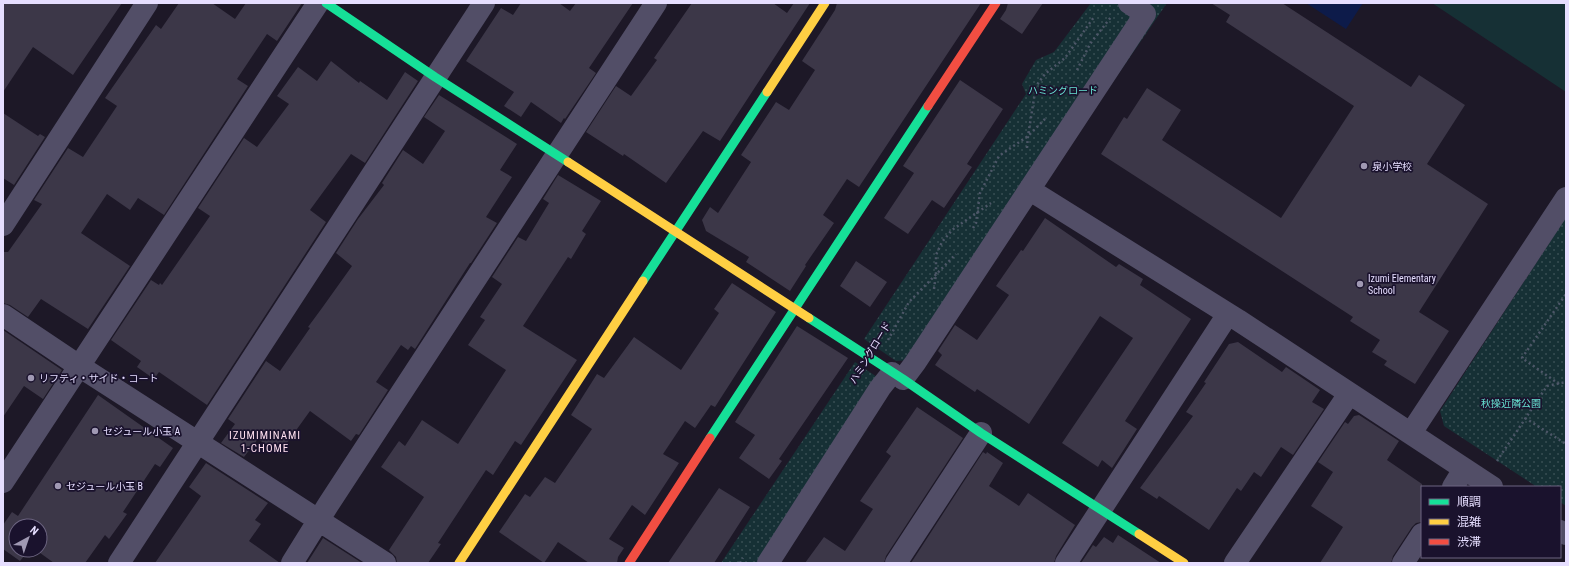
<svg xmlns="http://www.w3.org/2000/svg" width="1569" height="566" viewBox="0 0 1569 566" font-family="'Roboto Condensed','Noto Sans JP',sans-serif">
<defs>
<pattern id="park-dots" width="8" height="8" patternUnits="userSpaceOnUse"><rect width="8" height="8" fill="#163035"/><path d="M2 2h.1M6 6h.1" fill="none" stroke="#384e53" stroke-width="1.8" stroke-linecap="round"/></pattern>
</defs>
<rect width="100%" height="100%" fill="#1d1827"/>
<!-- park -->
<path fill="url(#park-dots)" d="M1091,3H1167L923,359L896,361L864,339L1026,94L1022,84L1036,60L1054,52Z
M1566,217V506L1560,502V487H1537L1444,426L1440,411Z
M855,362L880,379L759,563H721Z"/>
<!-- pitch -->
<path fill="#163035" d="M1432,3H1566V92Z"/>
<!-- water -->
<path fill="#0d1b4a" d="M1306,3H1363L1346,29Z"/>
<!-- building -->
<path fill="#3c3748" d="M3,3H122L73,75L33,47L3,92Z
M179,3H212L235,19L246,3H302L277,41L267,34L237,79L248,86L164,215L138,198L130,210L107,194L81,233L130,266L88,329L41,299L28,317L10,305L3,303V252H8L42,204L34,200L68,148L83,157L117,106L105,98L156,25L161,29Z
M521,3H559L570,11L576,3H633L589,68L596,73L565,119L564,118L561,123L531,102L521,117L504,106L514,92L466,61L501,8L513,15Z
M692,3H773L787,13L794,3H810L720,141L703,131L666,183L624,154L623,156L586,132L616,86L631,96L657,60L654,58Z
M837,3H981L859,187L847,179L823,215L834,223L805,265L806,266L790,291L746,262L749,257L706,231L702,220L710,207L718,213L751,162L741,155L776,102L789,110L815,70L802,61L835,10Z
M1008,3H1043L1022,34L1000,19L1006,10Z
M1211,3H1282L1411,87L1419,75L1465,105L1427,164L1488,204L1419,312L1449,331L1415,384L1384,365L1387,361L1372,352L1380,340L1350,321L1353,317L1101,154L1124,117L1127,119L1147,88L1181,110L1162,140L1281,218L1354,106L1226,22L1230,15Z
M331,61L359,83L360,81L387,100L405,72L418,81L365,163L351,154L310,210L326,222L207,405L159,372L154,379L137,367L141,361L111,340L151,280L159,285L160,283L162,285L210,216L198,208L244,138L257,147L289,104L277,96L298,67L317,81Z
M960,80L1003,109L967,164L972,167L944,208L932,200L908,234L884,218L914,173L903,166Z
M439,95L517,144L500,170L512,177L486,217L497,223L471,263H470L415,349L411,346L408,350L401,345L376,382L388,390L359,435L356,434L351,441L310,411L279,454L258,439L244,457L221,443L235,424L228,419L266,361L280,371L310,328L308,327L322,308L352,266L336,253L358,219L384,185L382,183L403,150L423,164L445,131L424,117Z
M3,113L38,136L40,134L45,137L14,185L3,178Z
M558,175L601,201L582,231L586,234L571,259L568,257L523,326L577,360L521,445L515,441L493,475L486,470L438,543L441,544L428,563H397L396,557L389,550L424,497L381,467L399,441L405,446L422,420L458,444L506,370L468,345L485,320L480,317L502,284L492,277L518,237L526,241L549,203L543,199Z
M1045,218L1116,267L1119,264L1143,279L1140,285L1191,319L1125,421L1137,429L1112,468L1102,460L1098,467L1062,443L1133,338L1100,316L1029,424L977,389L975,392L935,365L942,355L938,351L955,325L977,340L1009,295L996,286L1021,250L1023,251Z
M856,261L887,282L870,307L840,286Z
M732,283L776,312L715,407L711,405L695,428L685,421L663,454L679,463L645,515L632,505L609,539L624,548L618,557L617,563H589L558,542L544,563L499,532L525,494L530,497L545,477L555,483L592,429L571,415L597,374L604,378L634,337L681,370L719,313L714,309Z
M797,326L848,358L779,459L782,461L769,479L739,458L755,435L735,422Z
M3,330L62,370L43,399L24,386L3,417Z
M1238,342L1282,372L1286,367L1320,390L1312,402L1324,409L1293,455L1281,447L1261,477L1254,472L1241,491L1237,488L1209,530L1159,496L1157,499L1140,488L1193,416L1186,412L1206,383L1204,382L1229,344Z
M98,395L173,448L160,467L155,464L123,512L127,514L109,539L105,535L85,563H54L36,550H40V526H16V550H29L20,561L3,549V525L12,512L18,516Z
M917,407L963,438L886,556L884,563H805L824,537L845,551L873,509L860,501L891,456L886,452Z
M1359,415L1399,441L1387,460L1422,484V522L1416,523L1412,527L1393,556L1391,563H1320L1343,527L1311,506L1333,472L1318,462L1345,422L1348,424L1354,416Z
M983,452L986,454L987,452L1003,463L989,486L1019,506L1028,493L1075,525L1056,556L1054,563H911Z
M206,463L268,503L255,520L261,524L249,541L280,563H155L201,496L189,487Z
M719,488L750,507L714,563H668Z
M1118,535L1161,563H1081L1093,545L1096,547L1104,537L1113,543Z
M323,538L362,563H307Z"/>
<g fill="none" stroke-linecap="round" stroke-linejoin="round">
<!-- path -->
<path stroke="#4d5768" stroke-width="2.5" stroke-dasharray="2 3" stroke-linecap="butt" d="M1077,70L1090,44L1111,17
M1027,148L1028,136L1036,86L1045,74L1065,58L1094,17
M973,228L976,223L980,193L999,156L1028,136L1046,118
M934,289L936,274V255L942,242L952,230L991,203
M888,340L909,302L956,254
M1559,384L1522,358L1566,294
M1525,418L1566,444
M1497,461L1547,386L1566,382
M740,563L743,558"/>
<!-- street -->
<path stroke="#524e67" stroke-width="22" d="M1030,190L1238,320L1492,487
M3,225L147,3
M3,315L79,366L385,563
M903,379L915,363L1145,14L1129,3
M1411,433L1566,198
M3,482L318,3
M1453,487L1464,469
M1560,531L1566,534
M119,563L484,3
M292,563L328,505L656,3
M768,563L880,388L892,373
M896,563L981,433
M1066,563L1228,314
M1235,563L1349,394
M1403,563L1422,534"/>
<!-- fast -->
<path stroke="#16e098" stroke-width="9" d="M326,3L435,77L568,162
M643,281L767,92
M809,318L903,379L981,433L1139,534
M710,438L928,106"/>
<!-- slow -->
<path stroke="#ffcf43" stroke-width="9" d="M767,92L825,3
M568,162L809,318
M1139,534L1184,563
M459,563L643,281"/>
<!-- jam -->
<path stroke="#f24e42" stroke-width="9" d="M928,106L996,3
M629,563L710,438"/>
</g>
<!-- markers -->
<g fill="#a099b3" stroke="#1a122d" stroke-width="1.5">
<circle cx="1364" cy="166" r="4"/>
<circle cx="1360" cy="284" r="4"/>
<circle cx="31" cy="378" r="4"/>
<circle cx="95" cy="431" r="4"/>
<circle cx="58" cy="486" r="4"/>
</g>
<g text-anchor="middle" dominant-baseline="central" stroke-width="3.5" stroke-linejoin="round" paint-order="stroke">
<!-- park labels -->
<g font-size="10" fill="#67e2d2" stroke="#1a122d">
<text x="1063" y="90">ハミングロード</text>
<text x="1511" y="403">秋操近隣公園</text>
</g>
<!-- poi labels -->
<g font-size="10" fill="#e6deff" stroke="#1a122d" text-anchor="start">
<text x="1372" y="166">泉小学校</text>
<text x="1368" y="278">Izumi Elementary<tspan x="1368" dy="12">School</tspan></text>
<text x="39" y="378">リフティ・サイド・コート</text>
<text x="103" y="431">セジュール小玉 A</text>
<text x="66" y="486">セジュール小玉 B</text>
</g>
<!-- street labels -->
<g font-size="10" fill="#e6deff" stroke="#1a122d">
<text transform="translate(870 353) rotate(-59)">ハミングロード</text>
</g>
<!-- neighbourhood labels -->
<g font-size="11" letter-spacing="1" fill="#ffe0f0" stroke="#1a122d">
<text x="265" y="435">IZUMIMINAMI<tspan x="265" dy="13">1-CHOME</tspan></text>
</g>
</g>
<!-- border -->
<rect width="1569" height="566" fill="none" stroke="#e6deff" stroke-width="8"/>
<!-- legend -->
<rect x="1421" y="486" width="140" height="72" fill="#1a122d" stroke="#6c6481"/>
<rect x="1429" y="499" width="20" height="6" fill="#16e098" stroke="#6c6481"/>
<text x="1457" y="506" font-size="12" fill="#e6deff">順調</text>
<rect x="1429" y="519" width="20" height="6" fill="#ffcf43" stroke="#6c6481"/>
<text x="1457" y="526" font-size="12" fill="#e6deff">混雑</text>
<rect x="1429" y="539" width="20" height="6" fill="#f24e42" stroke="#6c6481"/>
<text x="1457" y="546" font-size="12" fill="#e6deff">渋滞</text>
<!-- north arrow -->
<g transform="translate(28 538) rotate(40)"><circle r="19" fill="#1a122d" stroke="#6c6481"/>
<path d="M0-3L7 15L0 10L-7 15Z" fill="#a099b3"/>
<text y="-6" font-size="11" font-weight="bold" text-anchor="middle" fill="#e6deff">N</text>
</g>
</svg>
